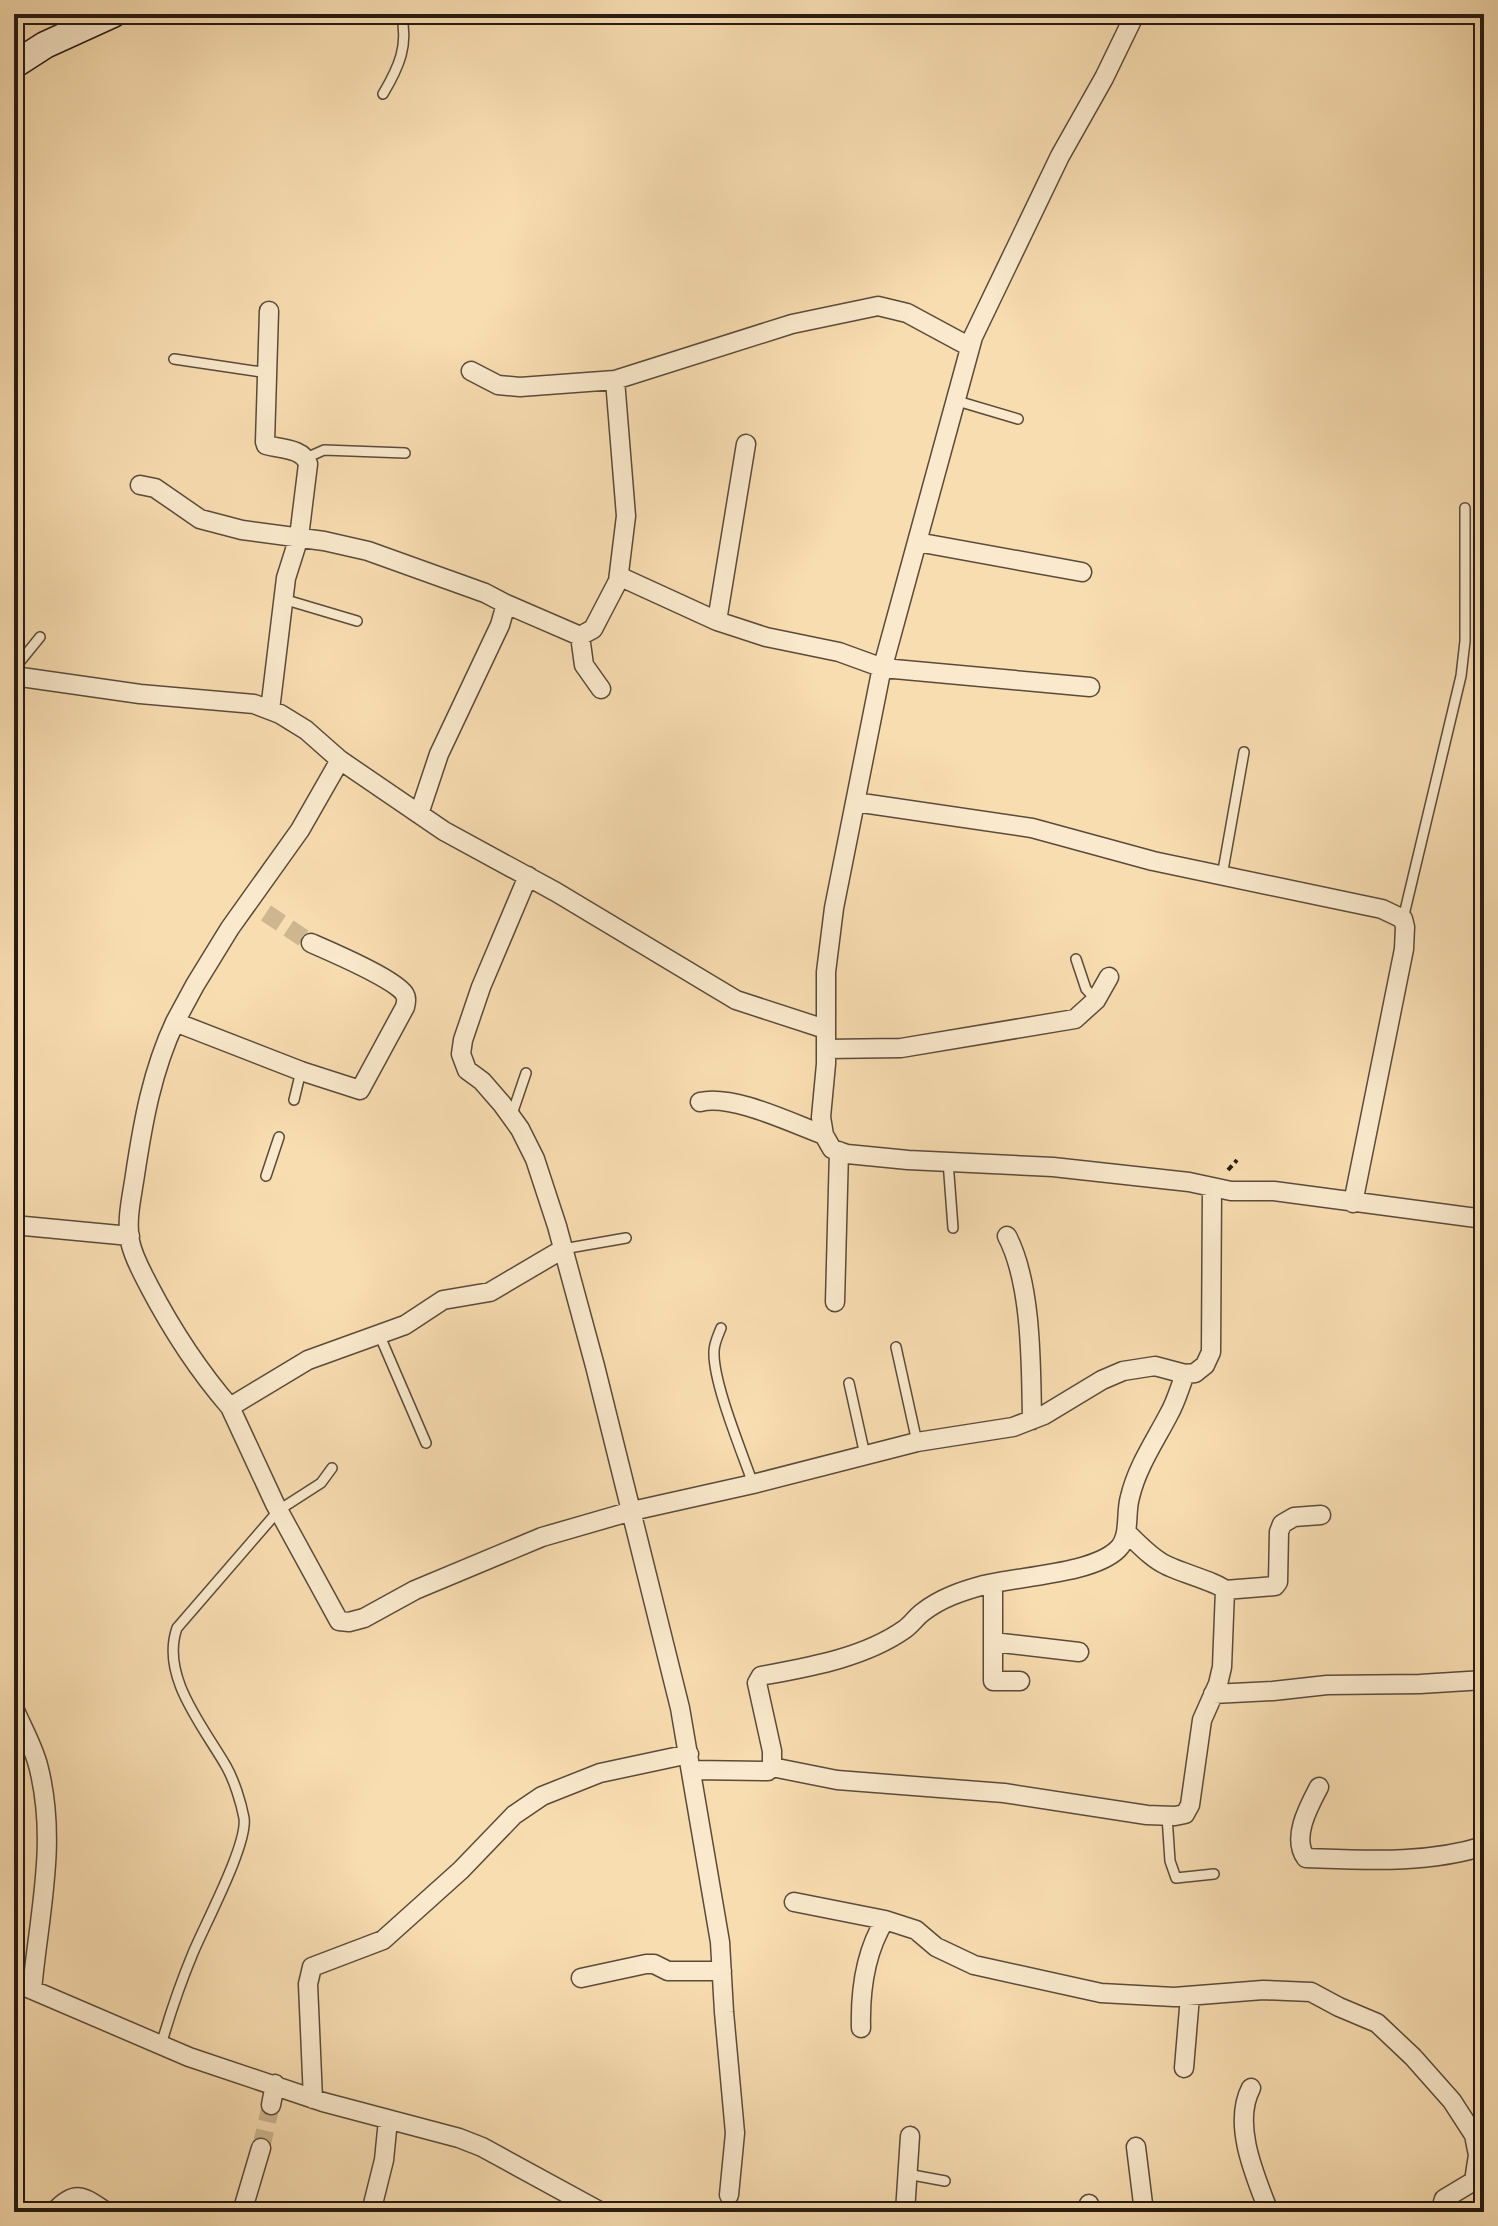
<svg xmlns="http://www.w3.org/2000/svg" width="1498" height="2226" viewBox="0 0 1498 2226" font-family="'Gentium Book Plus',serif">
<rect width="100%" height="100%" fill="#f8ddb1"/>
<filter id="stains"><feTurbulence type="fractalNoise" baseFrequency=".0025" numOctaves="4"/><feColorMatrix values="0 0 0 0 .2 0 0 0 0 .09 0 0 0 0 .02 0 0 0 .5 -.17"/></filter>
<radialGradient id="worn" r=".72"><stop offset=".6" stop-color="#630" stop-opacity="0"/><stop offset="1" stop-color="#630" stop-opacity=".3"/></radialGradient>
<g fill="none" stroke-linecap="round" stroke-linejoin="round">
<!-- street-tunnel -->
<path stroke="#ceb691" stroke-width="18" stroke-dasharray="18 9" stroke-linecap="butt" d="M266,913L311,943
M261,2148L271,2105"/>
<defs>
<path id="lane" d="M383,94C399,67 409,45 401,14
M174,359L268,373
M954,400L1018,419
M306,458L324,450L405,453
M283,599L357,621
M14,669L40,637
M1222,876L1244,752
M1403,919L1461,676L1465,641V508
M1076,959L1086,989L1096,1000
M294,1100L301,1071
M511,1117L526,1073
M948,1161L953,1228
M266,1176L279,1137
M563,1249L626,1238
M721,1328C718,1336 714,1343 714,1352C713,1383 742,1452 753,1484
M379,1334L426,1443
M896,1347L917,1442
M849,1383L865,1455
M1167,1816L1170,1861L1176,1878L1214,1874
M161,2045C170,2014 180,1984 193,1953C205,1924 248,1844 244,1818C241,1802 234,1780 226,1766C203,1726 160,1676 177,1628L279,1510L321,1483L332,1468
M907,2174L945,2181"/>
<path id="street" d="M1135,14L1104,78L1060,156L973,337L906,582L880,677L834,908L826,972V1064L821,1117L824,1135L832,1149L847,1154L908,1160L1053,1167L1189,1182L1231,1191H1274L1484,1219
M269,311L265,442L266,445C280,449 303,448 308,464L299,537L286,578L270,710
M471,371L498,385L520,387L615,380
M140,485L155,488L200,519L242,530L324,541L368,551L485,593L506,604L500,625L439,754L419,814
M917,542L1082,572
M618,581L626,516L615,380L792,324L878,306L907,313L970,347
M506,604L580,636L593,629L618,581L623,578L717,621L766,637L839,652L883,668L1090,687
M717,621L746,444
M580,636L584,665L601,689
M14,676L140,694L254,704L280,714L306,730L340,760L444,831L556,892L736,1000L825,1029
M855,802L1032,828L1153,861L1382,909L1403,919L1405,927L1404,949L1353,1203
M528,876L481,987L463,1040L461,1054L467,1070L482,1081L502,1104L520,1129L535,1159L557,1226L595,1366L680,1708L720,1942L724,2012L735,2133L729,2195
M311,943C327,950 400,981 405,995C407,998 406,1003 405,1007L360,1090L301,1071L175,1022C152,1071 143,1122 135,1175C132,1196 126,1219 130,1241C133,1257 142,1272 149,1286C172,1330 198,1370 230,1407L308,1360L405,1325L443,1300L490,1292L563,1249
M175,1022L195,985L230,928L300,830L340,760
M826,1049L901,1048L1075,1019L1096,1000L1109,977
M700,1102C733,1094 791,1123 824,1135
M14,1225L130,1236
M1007,1236C1032,1284 1031,1365 1032,1420
M835,1302L839,1151
M230,1407L275,1504L339,1621L349,1622L364,1618L415,1590L542,1537L632,1511L753,1484L917,1442L1013,1427L1044,1415L1102,1380L1123,1371L1155,1366L1185,1374L1195,1373L1205,1365L1211,1352L1212,1187
M993,1583V1681H1020
M1225,1590L1275,1586L1278,1582L1279,1532L1282,1524L1294,1517L1321,1515
M993,1642L1079,1652
M1213,1694L1273,1691L1327,1685L1420,1684L1484,1680
M14,1708C22,1727 33,1746 38,1765C58,1841 39,1913 32,1990
M772,1767L837,1780L1004,1793L1147,1815L1175,1816L1185,1814L1190,1805L1202,1720L1218,1684L1222,1667L1225,1590C1219,1583 1179,1572 1166,1565C1151,1558 1138,1543 1126,1532
M693,1770L768,1771L772,1767V1751L757,1683L761,1676C809,1667 864,1658 905,1629C912,1624 916,1617 923,1612C941,1598 962,1591 984,1585C1019,1576 1093,1574 1118,1549C1131,1536 1125,1513 1130,1497C1137,1467 1155,1441 1169,1414C1176,1402 1180,1387 1185,1374
M1319,1787C1309,1806 1291,1838 1306,1858C1365,1860 1427,1864 1484,1846
M794,1902L885,1920
M581,1978L646,1964H654L668,1971H722
M14,1982L189,2057L323,2102L459,2138L482,2147L601,2212
M861,2028C860,1990 865,1952 885,1920L916,1930L936,1947L974,1965L1101,1993L1174,1997L1263,1990L1311,1992L1339,2007L1377,2023L1413,2057L1452,2101L1474,2135L1478,2155L1474,2181L1444,2199L1440,2212
M1184,2068L1190,1996
M1251,2088C1232,2124 1255,2176 1269,2212
M313,2099L308,1984L312,1967L383,1940L461,1870L514,1815L542,1796L600,1773L689,1754
M271,2105L275,2084
M1136,2147L1144,2212
M54,2212C76,2188 83,2197 107,2212
M242,2212L261,2148
M371,2212L384,2160L388,2120
M905,2212L910,2136
M1089,2212V2204"/>
<path id="secondary" d="M14,65L45,45L113,14"/>
</defs>
<!-- lane casing -->
<use href="#lane" stroke="#5a4b39" stroke-width="12"/>
<!-- street casing -->
<use href="#street" stroke="#5a4b39" stroke-width="21"/>
<!-- secondary casing -->
<use href="#secondary" stroke="#261a11" stroke-width="29"/>
<!-- path -->
<path stroke="#261a11" stroke-width="4" stroke-dasharray="6 4" stroke-linecap="butt" d="M1228,1170L1237,1160"/>
<!-- lane -->
<use href="#lane" stroke="#fae9cc" stroke-width="9"/>
<!-- street -->
<use href="#street" stroke="#fae9cc" stroke-width="18"/>
<!-- secondary -->
<use href="#secondary" stroke="#fae9cc" stroke-width="26"/>
</g>
<!-- margin -->
<rect width="1498" height="2226" fill="none" stroke="#f8ddb1" stroke-width="48"/>
<rect x="16" y="16" width="1466" height="2194" fill="none" stroke="#261a11" stroke-width="4"/>
<rect x="24" y="24" width="1450" height="2178" fill="none" stroke="#261a11" stroke-width="2"/>
<rect width="100%" height="100%" filter="url(#stains)"/>
<rect width="100%" height="100%" fill="url(#worn)"/>
</svg>
